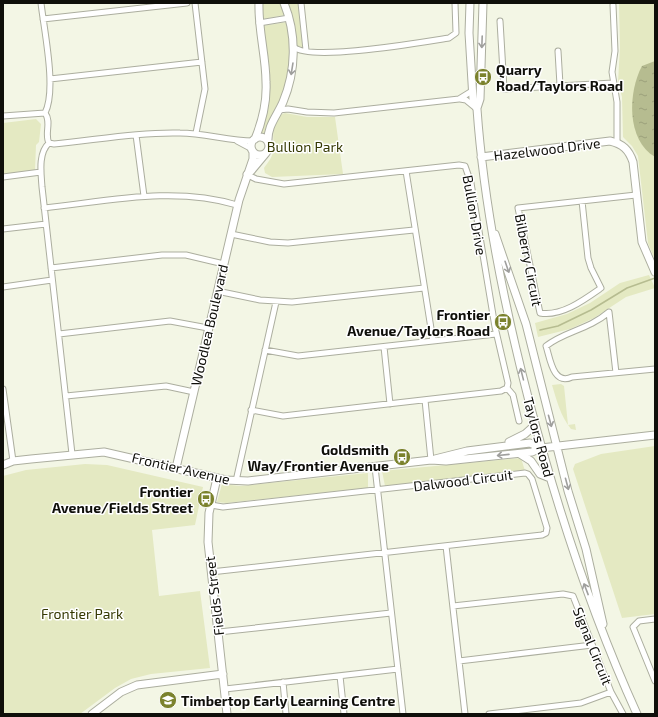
<svg xmlns="http://www.w3.org/2000/svg" width="658" height="717" viewBox="0 0 658 717" font-family="'Exo 2',sans-serif">
<defs>
<pattern id="water-ripples" width="26" height="14" patternUnits="userSpaceOnUse"><rect width="26" height="14" fill="#b6bc90"/><path d="M2 4q2-2 4 0t4 0M15 11q2-2 4 0t4 0" fill="none" stroke="#9ba07b"/></pattern>
</defs>
<rect width="100%" height="100%" fill="#f3f6e5"/>
<!-- park -->
<path fill="#e4e9c2" d="M260,3H282L285,15L262,19Z
M286,3H299L304,48L296,46Z
M619,3H655V260L648,243L638,156L632,146L623,137L622,97L618,82L620,48Z
M288,22L292,50L287,83L278,106L266,127L265,135L260,134L267,97L262,26Z
M285,113L307,117H335L343,174L272,177L265,173L264,168C268,162 273,157 273,150C275,138 268,119 285,113Z
M36,119L41,124L39,142L36,145L35,171L3,174V123Z
M649,275L655,288L626,297L594,318L570,329L538,337L535,323L567,314L590,303L620,283Z
M561,384L564,386L568,425L575,424L576,430L571,429C560,415 557,401 552,385Z
M655,446V614L622,618L573,469L575,464L601,454Z
M521,458L525,471L385,486L382,471Z
M85,464L107,465L203,487L195,525L152,530L159,596L200,591L210,668L151,674L131,679L115,688L80,714H3V476L26,470Z
M368,473V488L226,503L217,502L222,484L240,486Z"/>
<!-- water -->
<path fill="url(#water-ripples)" d="M655,61V157C626,140 628,92 642,66Z"/>
<g fill="none" stroke-linecap="round" stroke-linejoin="round">
<!-- stream -->
<path stroke="#b6bc90" stroke-width="1.5" d="M540,330L558,326L591,310L627,288L655,278"/>
<defs>
<path id="street" d="M41,3C44,30 57,90 45,113
M195,3L205,89L196,133
M301,3L306,50
M613,5L615,51L612,72L617,102V142
M43,19L187,3
M500,21L504,89L613,83
M259,23L289,18
M294,47C310,62 423,42 449,38L456,33L455,3
M558,51L560,85
M50,79L202,62
M460,99L466,100L477,109
M279,110L288,109L307,112L334,113L459,99L472,91
M45,113C52,122 44,134 49,143
M3,116L45,113
M136,135L144,196
M237,141L252,149
M49,143C38,153 41,173 42,187L72,454
M49,143L54,144C96,140 138,132 180,133C205,133 228,141 253,141
M406,171L433,341
M246,174L256,179L284,184L459,165L465,166L471,183L495,327L508,383L507,388
M3,177L41,172
M582,201L588,258L591,268L601,288C584,300 561,317 540,313L518,208L636,195
M44,208C109,201 174,186 237,205
M3,229L46,224
M231,234L270,242L288,243L414,230
M51,268L162,255H186L224,264
M3,287L52,280
M217,291L260,300L292,302L424,288
M59,334L170,321L208,328
M384,347L390,404
M265,350L298,356L496,334
M616,373L609,312C588,330 565,331 546,346C550,358 553,386 572,377L655,369
M507,388L513,395L519,421
M3,389L13,461
M66,396L166,386L194,392
M425,400L431,460
M251,410L283,416L501,391L507,388
M375,467L403,714
M236,481L276,302
M211,505L223,507L525,473L528,474L532,479L547,528L546,533L542,535L211,572
M446,546L465,714
M453,606L563,594L573,596L611,692L581,703L489,714
M655,619L639,621L633,627L655,681
M219,632L391,613
M459,661L592,645
M340,676L344,714
M283,682L286,714
M225,689L398,669
M611,692L623,714"/>
<path id="secondary" d="M470,3L469,33L473,99L477,109C484,208 504,305 529,401C557,508 591,613 637,714
M477,108L480,99L483,3
M251 146a9 9 0 1 1 18 0a9 9 0 1 1-18 0Z
M255,139C262,122 267,101 266,82C266,56 258,30 259,3
M268,142C267,126 277,116 283,102C296,71 297,35 284,3
M481,157L610,141C623,144 629,150 633,162L642,242L655,272
M251,171L266,153
M495,234L526,324L568,491L586,549L603,624
M509,442L525,434L535,425
M520,454L531,461L540,474L550,478
M435,459L467,451L530,443L541,448
M3,465L13,461L31,459L104,452L226,480L248,481L431,460L446,461L532,452L541,448L655,435
M176,468L239,200L253,159V152
M217,478L209,513L208,542L227,714
M92,714L121,692L137,685L223,674"/>
</defs>
<!-- street casing -->
<use href="#street" stroke="#acae9f" stroke-width="7"/>
<!-- secondary casing -->
<use href="#secondary" stroke="#acae9f" stroke-width="9"/>
<!-- street -->
<use href="#street" stroke="#fff" stroke-width="5"/>
<!-- secondary -->
<use href="#secondary" stroke="#fff" stroke-width="7"/>
</g>
<!-- one-way arrows -->
<defs><path id="oneway-shaft" d="M-6 0H5M1.5-3L5.5 0L1.5 3" fill="none" stroke-width="1.6" stroke-linecap="round" stroke-linejoin="round"/></defs>
<g stroke="#9f9f9d">
<use href="#oneway-shaft" transform="translate(482 42) rotate(92)"/>
<use href="#oneway-shaft" transform="translate(292 69) rotate(99)"/>
<use href="#oneway-shaft" transform="translate(507 267) rotate(71)"/>
<use href="#oneway-shaft" transform="translate(522 374) rotate(-104)"/>
<use href="#oneway-shaft" transform="translate(550 421) rotate(75)"/>
<use href="#oneway-shaft" transform="translate(503 455) rotate(174)"/>
<use href="#oneway-shaft" transform="translate(567 484) rotate(75)"/>
<use href="#oneway-shaft" transform="translate(586 589) rotate(-111)"/>
</g>
<!-- icons -->
<defs>
<symbol id="bus-disc" viewBox="-11 -11 22 22"><circle r="9.5" fill="#7b822d" stroke="#fff"/><path d="M-5-6H5V4H4V6H2V4H-2V6H-4V4H-5ZM-3.5-4V0h7V-4ZM-3.5 1.2v1.5H-2V1.2ZM2 1.2v1.5H3.5V1.2Z" fill="#fff"/></symbol>
<symbol id="school-disc" viewBox="-11 -11 22 22"><circle r="9.5" fill="#7b822d" stroke="#fff"/><path d="M0-5L7-2L0 1L-7-2ZM-4 1L0 2.5L4 1V4Q0 6-4 4Z" fill="#fff"/></symbol>
</defs>
<g fill-rule="evenodd">
<use href="#bus-disc" x="473" y="67" width="20" height="20"/>
<use href="#bus-disc" x="493" y="312" width="20" height="20"/>
<use href="#bus-disc" x="392" y="447" width="20" height="20"/>
<use href="#bus-disc" x="196" y="489" width="20" height="20"/>
<use href="#school-disc" x="158" y="690" width="20" height="20"/>
</g>
<g text-anchor="middle" dominant-baseline="central" stroke-width="3" stroke-linejoin="round" paint-order="stroke">
<!-- poi labels -->
<g font-size="14" font-weight="bold" fill="#0f0f0a" stroke="#fff" text-anchor="end">
<text x="496" y="69" text-anchor="start">Quarry<tspan x="496" dy="16">Road/Taylors Road</tspan></text>
<text x="490" y="314">Frontier<tspan x="490" dy="16">Avenue/Taylors Road</tspan></text>
<text x="389" y="449">Goldsmith<tspan x="389" dy="16">Way/Frontier Avenue</tspan></text>
<text x="193" y="491">Frontier<tspan x="193" dy="16">Avenue/Fields Street</tspan></text>
<text x="181" y="700" text-anchor="start">Timbertop Early Learning Centre</text>
</g>
<!-- park labels -->
<g font-size="14" fill="#343801" stroke="#fff">
<text x="305" y="146">Bullion Park</text>
<text x="82" y="613">Frontier Park</text>
</g>
<!-- street labels -->
<g font-size="14" fill="#0f0f0a" stroke="#fff">
<text transform="translate(547 149) rotate(-7)">Hazelwood Drive</text>
<text transform="translate(475 215) rotate(80)">Bullion Drive</text>
<text transform="translate(529 260) rotate(79)">Bilberry Circuit</text>
<text transform="translate(209 325) rotate(-77)">Woodlea Boulevard</text>
<text transform="translate(539 437) rotate(75)">Taylors Road</text>
<text transform="translate(181 468) rotate(13)">Frontier Avenue</text>
<text transform="translate(463 480) rotate(-7)">Dalwood Circuit</text>
<text transform="translate(214 596) rotate(-97)">Fields Street</text>
<text transform="translate(593 646) rotate(68)">Signal Circuit</text>
</g>
</g>
<!-- border -->
<rect width="658" height="717" fill="none" stroke="#0f0f0a" stroke-width="8"/>
</svg>
